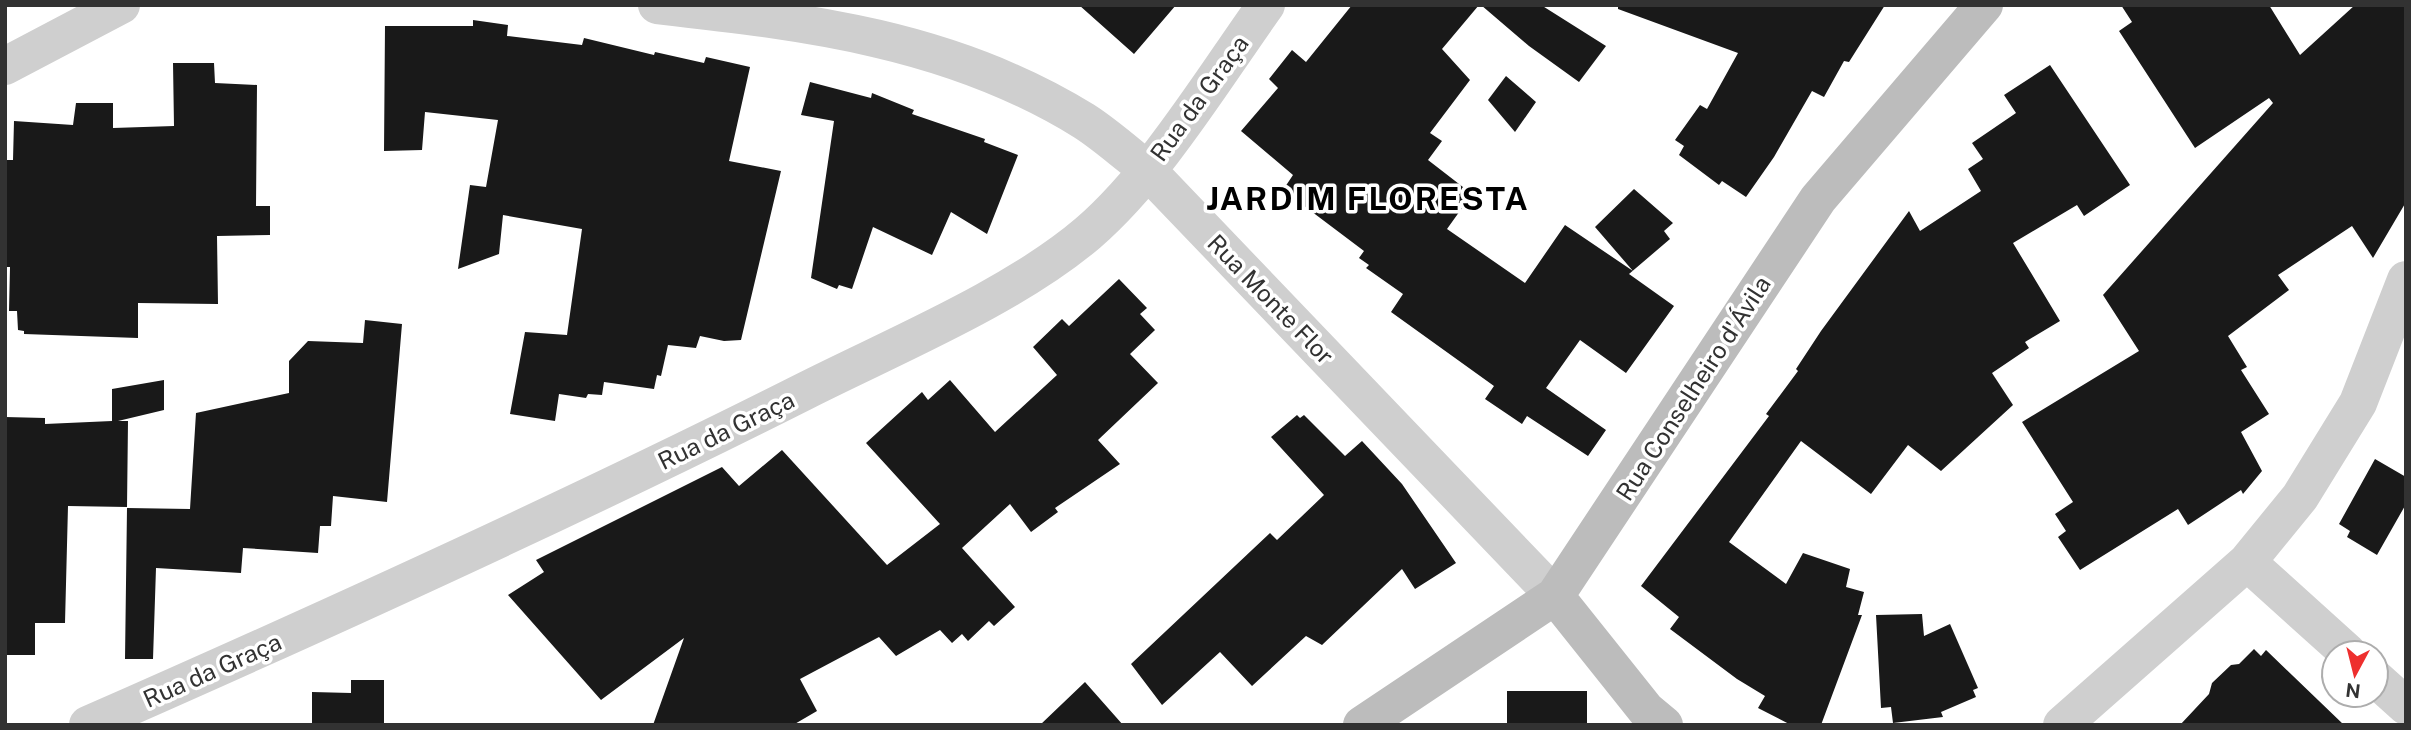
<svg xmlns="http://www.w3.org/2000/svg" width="2411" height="730" viewBox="0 0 2411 730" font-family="'Public Sans',sans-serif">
<rect width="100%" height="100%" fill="#fff"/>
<!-- building -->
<path fill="#191919" d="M1079,5H1176L1134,54Z
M1352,5H1479L1442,49L1470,80L1430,133L1442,141L1428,160L1472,194L1447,229L1525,283L1565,225L1633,271L1595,227L1634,189L1673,223L1664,231L1670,239L1629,274L1674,306L1626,373L1580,340L1546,388L1606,430L1588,456L1527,416L1522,424L1485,399L1494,386L1391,312L1403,294L1366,268L1369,265L1359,258L1364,251L1283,190L1293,175L1241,131L1278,88L1269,79L1292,50L1306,62Z
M1481,5H1541L1606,46L1579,82L1529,46Z
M1618,5H1885L1849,62L1844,61L1824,97L1812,91L1774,157L1746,197L1722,181L1719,185L1679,155L1684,146L1675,140L1700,105L1707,109L1738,53L1618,9Z
M2121,5H2269L2300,55L2355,5H2406V202L2373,258L2352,226L2278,275L2289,290L2228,336L2247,367L2241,370L2269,414L2241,432L2262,471L2243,494L2241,490L2188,525L2178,509L2080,570L2058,537L2066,531L2055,514L2073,502L2022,422L2139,351L2103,295L2273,103L2269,98L2195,148L2119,31L2132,22Z
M473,20L508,25L507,36L582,45L584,38L654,55L655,52L704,63L706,57L750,67L729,161L781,171L741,340L724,341L700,336L696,348L668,345L661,376L657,375L654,389L604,382L602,395L588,394L586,398L559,394L555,421L510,414L525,332L567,335L582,229L503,215L499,254L458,269L470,185L486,187L498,120L425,112L422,150L384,151L385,26H473Z
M173,63H214L215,83L257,85L256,206H270V235L217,236L218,304L138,303V338L24,334V331L18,330L17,311H9L10,267H5V160H13L14,121L73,125L76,103H113V128L174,126Z
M2050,65L2130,185L2084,216L2077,205L2013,243L2060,321L2025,342L2029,348L1992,373L2013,405L1941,471L1908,445L1871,494L1801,441L1729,542L1786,584L1803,553L1850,569L1846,587L1864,592L1858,615H1862L1821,725H1791L1758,708L1765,696L1737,679L1670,629L1679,617L1641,586L1769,416L1766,414L1798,371L1796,369L1821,331L1909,211L1920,231L1981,191L1968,169L1983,159L1972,143L2016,113L2004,95Z
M1506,76L1536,102L1515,132L1488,100Z
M810,82L871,98L872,93L914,110L912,114L985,139L984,142L1018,155L987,234L951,212L932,255L873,227L852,289L839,285L837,289L811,278L834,121L801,115Z
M1119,279L1147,308L1140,314L1155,330L1130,354L1158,383L1098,440L1120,464L1055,508L1058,512L1031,532L1010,504L962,548L1015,607L994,626L989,621L968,641L962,634L952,643L940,630L896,656L879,637L800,679L817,711L793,725H653L684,638L601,700L508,595L544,572L536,560L722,467L739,486L782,450L887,565L940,524L866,443L922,392L928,400L950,380L995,432L1057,375L1033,347L1062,319L1069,326Z
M365,320L402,324L387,502L333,496L331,526H320L318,553L243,548L241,573L156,568L153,659H125L127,508L190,509L196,413L289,393V361L308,341L363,343Z
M164,380V410L118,421H128L127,507L68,506L65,623H35V655H5V417L45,418V424L112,421V389Z
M1297,415L1300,418L1304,415L1345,456L1362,441L1402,484L1456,563L1415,589L1402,569L1322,645L1306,636L1252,686L1220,652L1162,705L1131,664L1270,533L1277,540L1324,495L1271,437Z
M2375,459L2406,477V504L2377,555L2347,537L2350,531L2339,524Z
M1922,614L1924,636L1950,624L1978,688L1973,690L1976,697L1941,712L1943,717L1893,723L1891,707L1881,708L1876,615Z
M2254,649L2261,656L2266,650L2344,725H2180L2209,694L2212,683L2231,665L2239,664Z
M351,680H384V725H312V692L351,693Z
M1085,682L1123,725H1040Z
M1507,691H1587V725H1507Z"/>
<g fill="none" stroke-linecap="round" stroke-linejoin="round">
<!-- street -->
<path stroke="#cfcfcf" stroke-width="38" d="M657,5C807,22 952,39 1084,121C1106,135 1127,154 1147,170L1555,596
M5,66L121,5
M2247,562L2348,653
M2376,679L2406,706
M88,725C329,619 569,510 805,391C894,346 1013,297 1088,233C1156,174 1213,79 1266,5
M2062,725L2247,562L2300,497L2358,403L2406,280"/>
<!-- secondary -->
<path stroke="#bcbcbc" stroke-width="38" d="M1555,596L1646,710L1664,725
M1362,725L1555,596L1818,199L1984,5"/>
</g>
<g text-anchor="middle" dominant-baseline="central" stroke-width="7" stroke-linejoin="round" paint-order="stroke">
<!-- street labels -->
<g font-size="24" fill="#323232" stroke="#fff">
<text transform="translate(1199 98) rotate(-54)">Rua da Graça</text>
<text transform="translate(1271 299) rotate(46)">Rua Monte Flor</text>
<text transform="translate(1693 388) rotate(-57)">Rua Conselheiro d'Ávila</text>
<text transform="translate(726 430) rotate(-26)">Rua da Graça</text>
<text transform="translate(212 670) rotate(-24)">Rua da Graça</text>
</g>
<!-- district labels -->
<g font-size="32" font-weight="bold" letter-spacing="2" fill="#000" stroke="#fff">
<text x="1368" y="198">JARDIM FLORESTA</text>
</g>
</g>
<!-- border -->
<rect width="2411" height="730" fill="none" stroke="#323232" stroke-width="14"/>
<!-- north arrow -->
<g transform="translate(2355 674) rotate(187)"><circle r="33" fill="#ffffff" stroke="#adadad" stroke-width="2"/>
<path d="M0-5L12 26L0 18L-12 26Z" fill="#ee2f2e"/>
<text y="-10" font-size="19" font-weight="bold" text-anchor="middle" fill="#323232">N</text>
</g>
</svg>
